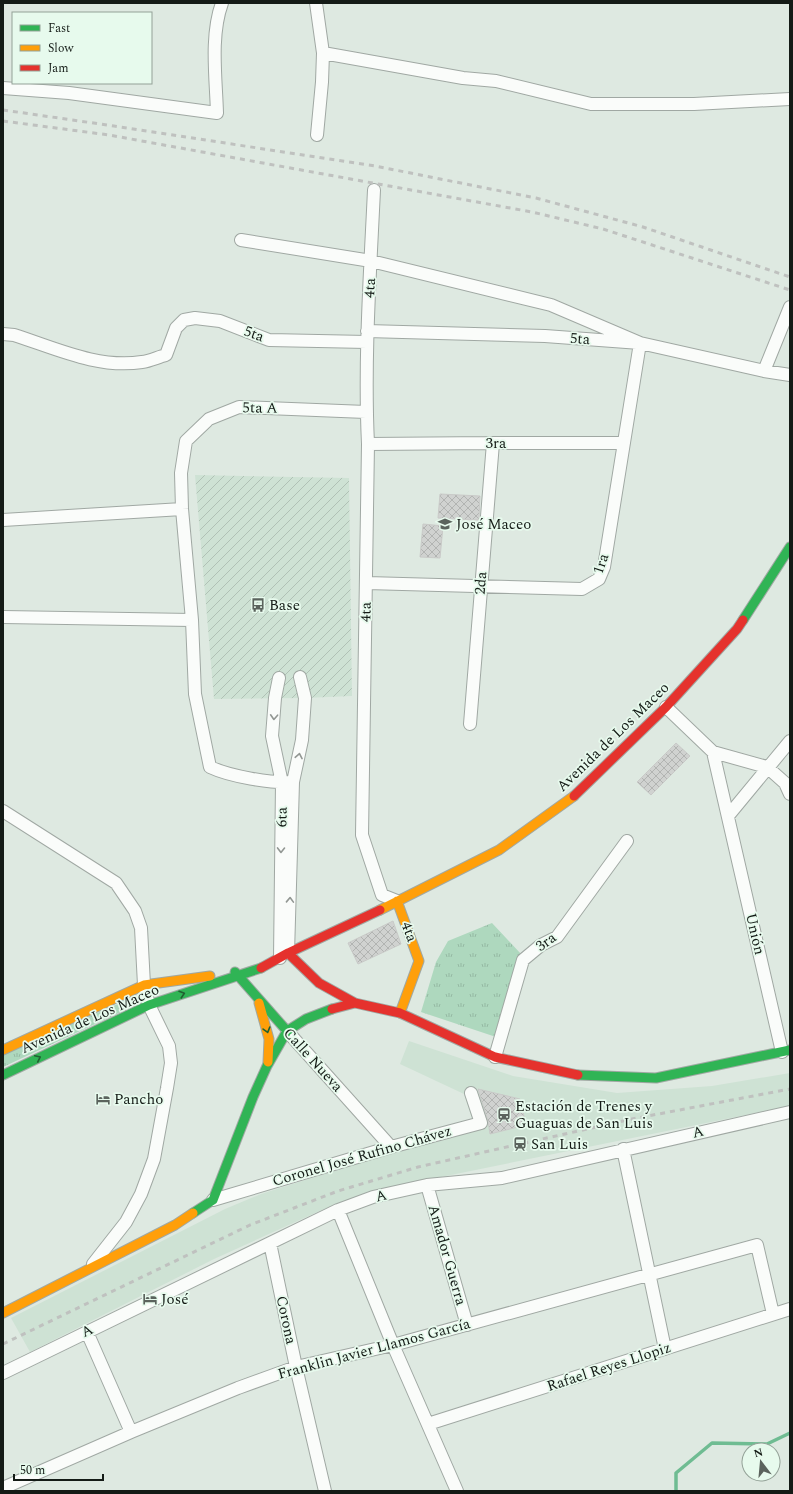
<svg xmlns="http://www.w3.org/2000/svg" width="793" height="1494" viewBox="0 0 793 1494" font-family="Spectral,serif">
<defs>
<pattern id="industrial-furrows" width="10" height="10" patternUnits="userSpaceOnUse"><rect width="10" height="10" fill="#cee2d4"/><path d="M-1 1l2-2M0 10L10 0M9 11l2-2" fill="none" stroke="#b0c1b5"/></pattern>
<pattern id="grass-tufts" width="24" height="20" patternUnits="userSpaceOnUse"><rect width="24" height="20" fill="#aed8be"/><path d="M3 7l-1-3M5 7V3M7 7l1-3M15 17l-1-3M17 17v-4M19 17l1-3" fill="none" stroke="#95b9a3"/></pattern>
<pattern id="building-cross-hatch" width="8" height="8" patternUnits="userSpaceOnUse"><rect width="8" height="8" fill="#d0d2d0"/><path d="M0 0l8 8M0 8l8-8" fill="none" stroke="#b2b4b2"/></pattern>
</defs>
<rect width="100%" height="100%" fill="#dee9e1"/>
<!-- built -->
<path fill="#cee2d4" d="M409,1041L513,1076L617,1093L712,1086L790,1073V1106L377,1190L324,1209L214,1259L30,1352L11,1318L225,1209L261,1194L422,1143L475,1128L464,1094L400,1064Z"/>
<!-- industrial -->
<path fill="url(#industrial-furrows)" d="M195,475L349,478L352,696L305,698L214,699Z"/>
<!-- grass -->
<path fill="url(#grass-tufts)" d="M492,923L521,954L496,1037L421,1012L436,962L448,941Z
M134,997L137,1001L136,1005L3,1067V1054Z"/>
<g fill="none" stroke-linecap="round" stroke-linejoin="round">
<!-- stream -->
<path stroke="#6fbc92" stroke-width="3.5" d="M676,1491V1473L712,1443L767,1444L790,1433"/>
</g>
<!-- building -->
<path fill="url(#building-cross-hatch)" stroke="#c9cac8" d="M440,494L480,496L479,520L438,518Z
M423,524L443,526L440,558L420,557Z
M676,743L690,756L651,795L637,782Z
M393,921L401,944L358,964L348,943Z
M478,1089L520,1099L526,1125L490,1134L488,1121Z"/>
<g fill="none" stroke-linecap="round" stroke-linejoin="round">
<defs>
<path id="street" d="M316,3L323,53L322,82L317,135
M323,53L463,78L496,81L591,104H694L790,99
M3,88L69,93L217,113C216,78 210,36 222,3
M374,190C370,275 364,360 368,444L362,835L382,895L397,901
M241,240L371,261L551,305L640,343L604,567L599,579L582,589L367,583
M367,331L545,336L640,343L764,371L790,375
M3,334L14,335C55,348 98,369 142,362C150,361 158,357 166,355L176,328L184,320L195,318L220,321L269,340L367,342
M764,371L790,307
M368,444L493,443H623
M3,520L182,509
M3,617L192,620
M279,678L275,698L272,736L282,783L280,958
M666,707L713,752L767,767L785,783L790,794
M470,724L493,443
M713,752L782,1052
M293,782C272,784 229,776 210,767L195,694L192,620L182,509L181,473L186,441L209,419L239,407L366,412
M3,811L116,883L135,911L141,928L144,985L149,1005L169,1046L171,1063L167,1088L154,1159L141,1194L126,1222L93,1264
M728,816L790,741
M288,953L293,782L302,740L305,698L300,677
M287,1031L391,1147
M495,1057L523,960L541,945L557,937L627,841
M623,1149L665,1349
M427,1185L467,1325
M213,1200L391,1147L481,1123L471,1093
M338,1210L393,1345L457,1491
M270,1243L296,1367L325,1491
M87,1332L131,1432
M3,1373L338,1210L373,1197L427,1185L502,1178L790,1112
M428,1424L790,1309
M3,1488L131,1432L238,1388L296,1367L393,1345L757,1245L773,1314"/>
<path id="fast" d="M743,620L790,547
M235,972L287,1031
M3,1075L149,1005L261,968
M578,1075L656,1078L790,1050
M193,1213L213,1200L253,1097L267,1066L287,1031L306,1019L332,1009"/>
<path id="slow" d="M397,901L419,961L400,1013
M380,910L499,850L574,796
M259,1003L269,1039L268,1062
M3,1050L144,985L210,976
M3,1313L175,1225L193,1213"/>
<path id="jam" d="M574,796L666,707L737,629L743,620
M288,953L319,983L355,1003
M261,968L288,953L380,910
M332,1009L355,1003L400,1013L495,1057L578,1075"/>
</defs>
<!-- street casing -->
<use href="#street" stroke="#a0a8a3" stroke-width="14"/>
<!-- fast casing -->
<use href="#fast" stroke="#a0a8a3" stroke-width="11"/>
<!-- slow casing -->
<use href="#slow" stroke="#a0a8a3" stroke-width="11"/>
<!-- jam casing -->
<use href="#jam" stroke="#a0a8a3" stroke-width="11"/>
<!-- street -->
<use href="#street" stroke="#fafcfa" stroke-width="12"/>
<!-- fast -->
<use href="#fast" stroke="#30b455" stroke-width="9"/>
<!-- slow -->
<use href="#slow" stroke="#ff9f0a" stroke-width="9"/>
<!-- jam -->
<use href="#jam" stroke="#e5322d" stroke-width="9"/>
<!-- rail -->
<path stroke="#bfc1bf" stroke-width="3" stroke-dasharray="5 5" stroke-linecap="butt" d="M3,110L114,126L375,166L536,198L643,227L790,277
M3,121L109,135L532,212L603,229L790,290
M3,1344L250,1225L338,1191L418,1167L520,1144L632,1119L790,1089"/>
</g>
<!-- one-way arrows -->
<defs><path id="oneway-chevron" d="M-2-3.5L2.5 0L-2 3.5" fill="none" stroke-width="1.6" stroke-linecap="round" stroke-linejoin="round"/></defs>
<g stroke="#929793">
<use href="#oneway-chevron" transform="translate(274 717) rotate(93)"/>
<use href="#oneway-chevron" transform="translate(299 756) rotate(-79)"/>
<use href="#oneway-chevron" transform="translate(281 850) rotate(91)"/>
<use href="#oneway-chevron" transform="translate(290 900) rotate(-88)"/>
</g>
<g stroke="#216032">
<use href="#oneway-chevron" transform="translate(182 994) rotate(-18)"/>
<use href="#oneway-chevron" transform="translate(267 1030) rotate(74)"/>
<use href="#oneway-chevron" transform="translate(38 1058) rotate(-25)"/>
</g>
<!-- icons -->
<defs>
<symbol id="school-bare" viewBox="-9 -9 18 18"><path d="M0-5L7-2L0 1L-7-2ZM-4 1L0 2.5L4 1V4Q0 6-4 4Z" fill="#5b635d" stroke="#e7faed" stroke-width="2.5" paint-order="stroke"/></symbol>
<symbol id="bus-bare" viewBox="-9 -9 18 18"><path d="M-5-6H5V4H4V6H2V4H-2V6H-4V4H-5ZM-3.5-4V0h7V-4ZM-3.5 1.2v1.5H-2V1.2ZM2 1.2v1.5H3.5V1.2Z" fill="#5b635d" stroke="#e7faed" stroke-width="2.5" paint-order="stroke"/></symbol>
<symbol id="hotel-bare" viewBox="-9 -9 18 18"><path d="M-6-4.5h1.5V1H6V5H4.5V3h-9V5H-6ZM-4 0a1.8 1.8 0 1 1 3.6 0ZM.5 0V-2.5h3Q6-2.5 6 0Z" fill="#5b635d" stroke="#e7faed" stroke-width="2.5" paint-order="stroke"/></symbol>
<symbol id="station-bare" viewBox="-9 -9 18 18"><path d="M-3-6H3Q5-6 5-4V2Q5 4 3 4L4.5 6H3L1.5 4h-3L-3 6H-4.5L-3 4Q-5 4-5 2V-4Q-5-6-3-6ZM-3.5-4v3h7v-3ZM-3.5 1v1.5H-2V1ZM2 1v1.5H3.5V1Z" fill="#5b635d" stroke="#e7faed" stroke-width="2.5" paint-order="stroke"/></symbol>
</defs>
<g fill-rule="evenodd">
<use href="#school-bare" x="435" y="514" width="20" height="20"/>
<use href="#bus-bare" x="248" y="595" width="20" height="20"/>
<use href="#hotel-bare" x="93" y="1089" width="20" height="20"/>
<use href="#station-bare" x="494" y="1105" width="20" height="20"/>
<use href="#station-bare" x="510" y="1134" width="20" height="20"/>
<use href="#hotel-bare" x="140" y="1289" width="20" height="20"/>
</g>
<g text-anchor="middle" dominant-baseline="central" stroke-width="3.5" stroke-linejoin="round" paint-order="stroke">
<!-- street labels -->
<g font-size="15" fill="#141b16" stroke="#e7faed">
<text transform="translate(370 288) rotate(-87)">4ta</text>
<text transform="translate(254 334) rotate(20)">5ta</text>
<text transform="translate(580 339) rotate(4)">5ta</text>
<text transform="translate(260 408) rotate(1)">5ta A</text>
<text x="496" y="443">3ra</text>
<text transform="translate(601 564) rotate(-71)">1ra</text>
<text transform="translate(481 583) rotate(-85)">2da</text>
<text transform="translate(366 612) rotate(-89)">4ta</text>
<text transform="translate(613 737) rotate(-44)">Avenida de Los Maceo</text>
<text transform="translate(282 817) rotate(-89)">6ta</text>
<text transform="translate(409 932) rotate(70)">4ta</text>
<text transform="translate(755 934) rotate(77)">Unión</text>
<text transform="translate(546 942) rotate(-36)">3ra</text>
<text transform="translate(90 1019) rotate(-24)">Avenida de Los Maceo</text>
<text transform="translate(313 1060) rotate(48)">Calle Nueva</text>
<text transform="translate(698 1132) rotate(-13)">A</text>
<text transform="translate(362 1156) rotate(-16)">Coronel José Rufino Chávez</text>
<text transform="translate(381 1196) rotate(-14)">A</text>
<text transform="translate(447 1255) rotate(74)">Amador Guerra</text>
<text transform="translate(286 1320) rotate(78)">Corona</text>
<text transform="translate(87 1331) rotate(-26)">A</text>
<text transform="translate(374 1349) rotate(-15)">Franklin Javier Llamos García</text>
<text transform="translate(609 1367) rotate(-18)">Rafael Reyes Llopiz</text>
</g>
<!-- poi labels -->
<g font-size="15" fill="#141b16" stroke="#e7faed" text-anchor="start">
<text x="456" y="524">José Maceo</text>
<text x="269" y="605">Base</text>
<text x="114" y="1099">Pancho</text>
<text x="515" y="1106">Estación de Trenes y<tspan x="515" dy="17">Guaguas de San Luis</tspan></text>
<text x="531" y="1144">San Luis</text>
<text x="161" y="1299">José</text>
</g>
</g>
<!-- border -->
<rect width="793" height="1494" fill="none" stroke="#141b16" stroke-width="8"/>
<!-- legend -->
<rect x="12" y="12" width="140" height="72" fill="#e7faed" stroke="#93a197"/>
<rect x="20" y="25" width="20" height="6" fill="#30b455" stroke="#93a197"/>
<text x="48" y="32" font-size="12" fill="#141b16">Fast</text>
<rect x="20" y="45" width="20" height="6" fill="#ff9f0a" stroke="#93a197"/>
<text x="48" y="52" font-size="12" fill="#141b16">Slow</text>
<rect x="20" y="65" width="20" height="6" fill="#e5322d" stroke="#93a197"/>
<text x="48" y="72" font-size="12" fill="#141b16">Jam</text>
<!-- north arrow -->
<g transform="translate(761 1462) rotate(344)"><circle r="19" fill="#e7faed" stroke="#93a197"/>
<path d="M0-3L7 15L0 10L-7 15Z" fill="#5b635d"/>
<text y="-6" font-size="11" font-weight="bold" text-anchor="middle" fill="#141b16">N</text>
</g>
<!-- scale -->
<path d="M14 1474v6h89v-6" fill="none" stroke="#141b16" stroke-width="2"/>
<text x="20" y="1474" font-size="12" fill="#141b16" stroke="#e7faed" stroke-width="3" paint-order="stroke">50 m</text>
</svg>
